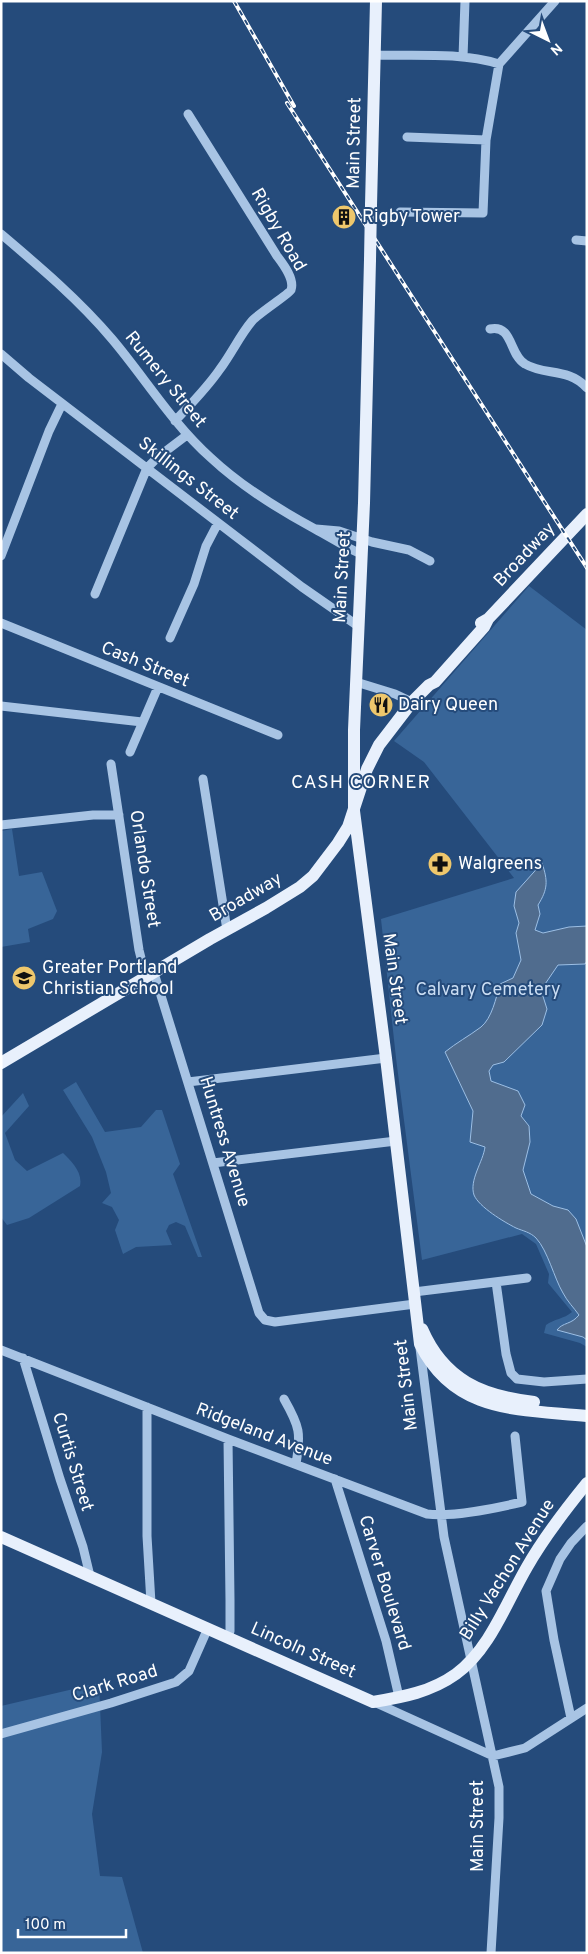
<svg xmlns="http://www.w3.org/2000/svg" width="588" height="1954" viewBox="0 0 588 1954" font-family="Overpass,sans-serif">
<rect width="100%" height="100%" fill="#254b7b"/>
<!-- green -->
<path fill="#386598" d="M529,586L587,630V1347L580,1343L544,1333L546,1325C554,1319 564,1319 572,1312L548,1283L549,1274L536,1244L522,1234L422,1260L396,1058L381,919L514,878L424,762L394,741Z
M12,829L19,876L42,872L57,911L53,919L28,929L30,942L1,947V831Z
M76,1082L105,1132L141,1127L156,1110H162L180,1164L173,1174L202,1257H198L185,1226L176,1222L169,1225L166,1231L172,1245L136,1247L123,1254L115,1230L119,1220L112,1207L102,1203L111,1193L106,1172L92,1137L63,1090Z
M23,1093L29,1106L5,1133L15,1160L27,1171L63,1153C71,1161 83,1172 80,1186L29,1218L7,1225L1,1217V1117Z
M99,1683L102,1752L92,1814L100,1876L122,1877L143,1953H1V1706Z"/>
<!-- water -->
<path fill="#506c8e" stroke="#9cbfe5" d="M542,863C548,881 548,889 538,905L540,914L535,930L543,933L569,927L587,926V961L585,964L558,965L541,990L547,1009L542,1025L504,1062L493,1065L489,1071L491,1081L518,1091L525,1105L521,1116L529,1126L530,1142L523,1170L531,1194L553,1206L568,1210L576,1219L587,1247V1340L583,1337L557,1330C563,1322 571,1325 579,1315C574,1308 567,1301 563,1293C554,1278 548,1251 536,1238C530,1232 523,1231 516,1228C504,1222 479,1207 474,1195C469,1180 483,1162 485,1147L470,1142L473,1111L445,1052C456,1043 469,1036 481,1027C492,1018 496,998 500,984L513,978L521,960L516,933L519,923L514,906L516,892Z"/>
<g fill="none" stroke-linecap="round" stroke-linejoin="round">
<!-- minor -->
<path stroke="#a8c4e4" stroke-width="9" d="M374,55C415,56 460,52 499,64
M463,57L465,1
M407,137L486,140
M400,212L483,213L486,140L499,64L555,1
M1,234C40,267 79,300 112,339C145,378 172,423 211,458C242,487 278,509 315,529C330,537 345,547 361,554
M576,240L587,241
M490,329C513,324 509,355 525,364C545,376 568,367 587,388
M1,354L29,378L302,587L358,626
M175,421C191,404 207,388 220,369C232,353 240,335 252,321C259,313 289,294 291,290C295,279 283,264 277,256L188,114
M316,529L339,531L372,542L409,550L430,561
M1,556L49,431L62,404
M95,594L147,468L158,457L187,435
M1,623L278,735
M170,638L194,584L206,546L218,523
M356,682L395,694L412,702
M1,706L142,722
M130,752L158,687
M111,764L139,950L146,978
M203,779L227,930
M1,825L93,815H119
M154,973L259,1313L265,1320L275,1322L415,1304
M188,1082L386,1058
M213,1163L396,1141
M496,1282L506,1354L511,1373L517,1379L544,1382L587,1379
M414,1292L527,1278
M420,1348L444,1537L499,1787V1818L491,1953
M1,1350L228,1439L427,1514C452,1517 497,1508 522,1502L515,1436
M23,1358L60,1479L83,1547L90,1576
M284,1399C300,1427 301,1433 296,1464
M147,1407V1536L151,1603
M335,1479L386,1641L399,1697
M228,1637L230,1631V1600L228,1439
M374,1702L493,1756L525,1748L587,1708
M571,1718L554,1640L546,1591L560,1559L571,1543L587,1526
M1,1734L111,1703L176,1682L189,1671L208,1628"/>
<!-- major -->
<path stroke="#e8f0fc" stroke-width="12" d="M371,205L376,1
M370,260L364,503L354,730V811L386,1058L420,1344C455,1414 519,1409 587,1416
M481,623L488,619L587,514
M1,1063L210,939L266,908L300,887L313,876L338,843L348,827L367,769L379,745L412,702L429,685L435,682L484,627L488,619
M422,1329C444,1380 482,1396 534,1402
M1,1537L373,1702C403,1697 431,1692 456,1674C490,1649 506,1603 527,1567C544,1537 565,1510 587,1483"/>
<defs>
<path id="rail" d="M234,1L294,106
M287,103L587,568"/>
</defs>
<!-- rail casing -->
<use href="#rail" stroke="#fff" stroke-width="4"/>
<!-- rail -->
<use href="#rail" stroke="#254b7b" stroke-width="2" stroke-dasharray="5.5" stroke-linecap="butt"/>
<!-- major-bridge -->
<path stroke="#e8f0fc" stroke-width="12" d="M370,260L371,205"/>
</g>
<!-- icons -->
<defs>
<symbol id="building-disc" viewBox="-11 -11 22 22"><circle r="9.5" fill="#eec76c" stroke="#254b7b"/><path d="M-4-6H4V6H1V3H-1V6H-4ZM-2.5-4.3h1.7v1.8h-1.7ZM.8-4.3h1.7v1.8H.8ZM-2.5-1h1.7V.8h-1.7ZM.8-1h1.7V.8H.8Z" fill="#111"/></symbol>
<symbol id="restaurant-disc" viewBox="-11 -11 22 22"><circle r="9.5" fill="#eec76c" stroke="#254b7b"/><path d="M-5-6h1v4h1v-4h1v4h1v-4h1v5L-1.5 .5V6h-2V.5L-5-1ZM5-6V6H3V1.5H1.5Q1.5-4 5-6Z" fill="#111"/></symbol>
<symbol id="pharmacy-disc" viewBox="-11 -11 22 22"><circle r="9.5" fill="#eec76c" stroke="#254b7b"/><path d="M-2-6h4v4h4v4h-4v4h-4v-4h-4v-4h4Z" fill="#111"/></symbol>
<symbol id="school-disc" viewBox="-11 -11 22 22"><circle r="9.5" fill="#eec76c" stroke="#254b7b"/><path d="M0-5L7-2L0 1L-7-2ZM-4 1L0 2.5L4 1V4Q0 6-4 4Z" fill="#111"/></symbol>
</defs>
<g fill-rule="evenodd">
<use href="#building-disc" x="330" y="203" width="28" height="28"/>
<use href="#restaurant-disc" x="367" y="691" width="28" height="28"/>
<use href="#pharmacy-disc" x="426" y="850" width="28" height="28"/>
<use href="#school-disc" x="10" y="964" width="28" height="28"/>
</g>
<g text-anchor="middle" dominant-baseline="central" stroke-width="4" stroke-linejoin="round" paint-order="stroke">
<!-- street labels -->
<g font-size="18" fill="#fff" stroke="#254b7b">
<text transform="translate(355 143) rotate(-89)">Main Street</text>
<text transform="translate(278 230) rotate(60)">Rigby Road</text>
<text transform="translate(165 380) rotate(51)">Rumery Street</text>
<text transform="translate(188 479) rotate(38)">Skillings Street</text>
<text transform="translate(525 555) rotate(-47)">Broadway</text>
<text transform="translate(343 577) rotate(-87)">Main Street</text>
<text transform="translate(145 665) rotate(22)">Cash Street</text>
<text transform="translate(144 869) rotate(81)">Orlando Street</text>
<text transform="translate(246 898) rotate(-30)">Broadway</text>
<text transform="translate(394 979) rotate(82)">Main Street</text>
<text transform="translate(224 1142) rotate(73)">Huntress Avenue</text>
<text transform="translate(407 1385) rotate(-97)">Main Street</text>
<text transform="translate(264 1435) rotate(21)">Ridgeland Avenue</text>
<text transform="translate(72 1462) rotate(73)">Curtis Street</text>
<text transform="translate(508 1570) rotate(-58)">Billy Vachon Avenue</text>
<text transform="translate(384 1583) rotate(73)">Carver Boulevard</text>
<text transform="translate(303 1651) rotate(24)">Lincoln Street</text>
<text transform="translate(115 1684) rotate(-17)">Clark Road</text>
<text transform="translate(478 1826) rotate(-90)">Main Street</text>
</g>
<!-- poi labels -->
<g font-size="18" fill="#fff" stroke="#254b7b" text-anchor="start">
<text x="362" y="217">Rigby Tower</text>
<text x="398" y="705">Dairy Queen</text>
<text x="458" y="864">Walgreens</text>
<text x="42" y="968">Greater Portland<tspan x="42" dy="21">Christian School</tspan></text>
</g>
<!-- park labels -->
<g font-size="18" fill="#cbdef4" stroke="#254b7b">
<text x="488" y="990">Calvary Cemetery</text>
</g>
<!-- neighbourhood labels -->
<g font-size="19" letter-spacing="1" fill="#fff" stroke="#254b7b">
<text x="361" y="783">CASH CORNER</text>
</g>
</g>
<!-- border -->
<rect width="588" height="1954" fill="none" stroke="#ffffff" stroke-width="5"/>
<!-- north arrow -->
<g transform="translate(548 40) rotate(138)" stroke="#254b7b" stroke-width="4" paint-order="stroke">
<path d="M0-4L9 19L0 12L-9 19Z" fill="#ffffff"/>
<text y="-8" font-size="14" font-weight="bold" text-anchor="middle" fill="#ffffff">N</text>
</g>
<!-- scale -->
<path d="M18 1929v8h108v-8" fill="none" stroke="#ffffff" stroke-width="2.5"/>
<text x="25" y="1929" font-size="15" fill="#ffffff" stroke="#254b7b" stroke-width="4" paint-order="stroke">100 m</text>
</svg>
